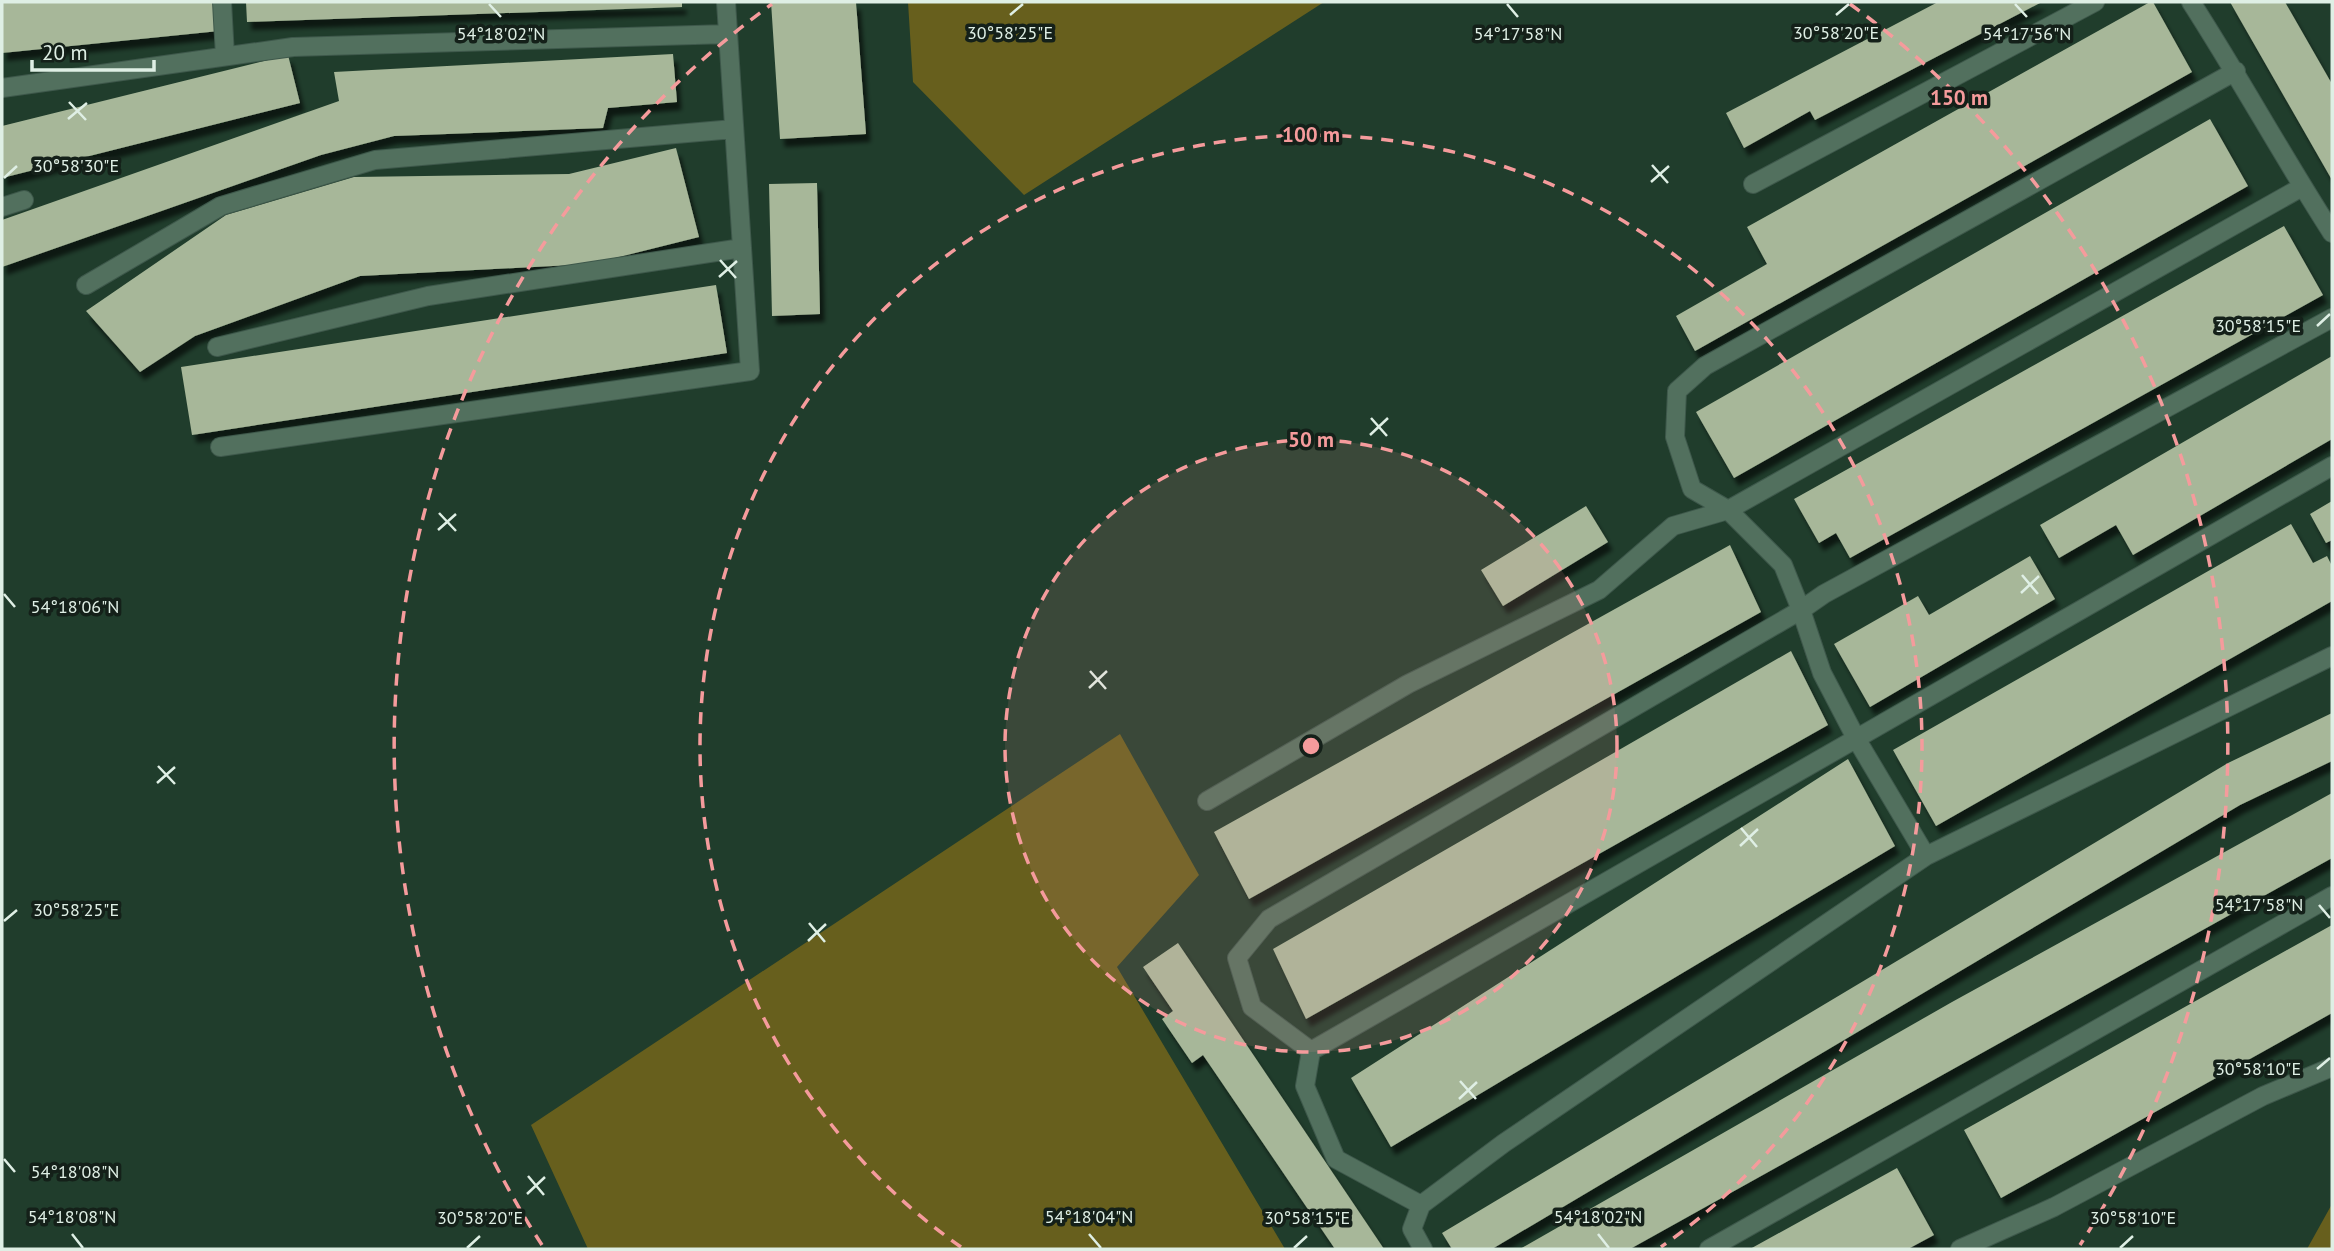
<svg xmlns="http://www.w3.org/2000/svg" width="2334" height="1251" viewBox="0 0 2334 1251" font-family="'PT Sans',sans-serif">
<defs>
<filter id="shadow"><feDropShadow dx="4.5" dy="8" stdDeviation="2" flood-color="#0009"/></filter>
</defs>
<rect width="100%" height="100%" fill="#203d2c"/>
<!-- green -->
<path fill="#675f1d" d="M908,2H1324L1024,195L913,82Z
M1120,734L1199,875L1117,967L1285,1249H588L531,1125Z
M2332,1204V1249H2307Z"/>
<!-- building -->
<path fill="#a7b799" filter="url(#shadow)" d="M2,2H216L219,31L2,53Z
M246,2H682V7L247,22Z
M771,2H856L866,134L780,139Z
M1938,2H2042L1815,120L1810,111L1744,148L1726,113Z
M2150,2H2153L2192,72L1695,351L1676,316L1767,264L1747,227Z
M2230,2H2285L2332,84V180Z
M673,54L677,102L608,108L603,128L394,136L321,155L2,267V220L339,101L334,72Z
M288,55L300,103L2,178V126Z
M2210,119L2248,186L1734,478L1696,412Z
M676,148L699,237L591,264L360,276L195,336L140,372L86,311L226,215L354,177L569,174Z
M817,183L820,314L772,316L769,184Z
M2284,226L2323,295L1850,558L1836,533L1819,543L1794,499Z
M716,285L727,353L192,435L181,367Z
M2332,356V439L2133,555L2116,525L2059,558L2040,525Z
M2332,501V540L2326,543L2310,514Z
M1586,506L1608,542L1503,606L1481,570Z
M2291,524L2313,563L2327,556L2332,566V601L1936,826L1893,750Z
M1730,545L1761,612L1249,899L1214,832Z
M2030,556L2055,599L1870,707L1834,644L1918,596L1929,615Z
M1791,651L1828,725L1306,1019L1273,949Z
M2332,713V761L2240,805L1492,1249H1452L1442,1233L2228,763Z
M1848,759L1895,846L1391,1147L1351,1078Z
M2332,793V858L1630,1249H1520L1952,1002Z
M2332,925V1013L2001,1198L1964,1130Z
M1178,943L1384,1249H1335L1203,1055L1192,1063L1162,1019L1173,1011L1143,967Z
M1897,1168L1934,1235L1908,1249H1750Z"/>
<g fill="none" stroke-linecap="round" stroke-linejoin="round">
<defs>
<path id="service" d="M222,2L225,56
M2191,2C2240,78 2283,157 2332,233
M2,88L293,47L728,34
M1753,184L2095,2
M2,207L24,200
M86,285L221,206L375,160L734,129
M217,347L428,296L742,248
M220,447L750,371L726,2
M1207,801L1408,684L1599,590L1673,526L1728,510L2302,187
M1926,856L1857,740L1822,673L1801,610L1783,565L1728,510L1692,489L1675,437L1677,391L1705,366L2236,71
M1311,1051L1252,1007L1237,958L1269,919L1801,610L1824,594L2332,318
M1421,1205L1336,1159L1305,1086L1311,1051L2332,466
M1423,1249L1412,1229L1421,1205L1504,1143L1926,856L2332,656
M1709,1249L2332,896
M1960,1249L2054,1207L2263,1096L2332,1067"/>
</defs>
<!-- service casing -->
<use href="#service" stroke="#3e584b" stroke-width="20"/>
<!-- service -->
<use href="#service" stroke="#52705e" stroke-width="18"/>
</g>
<!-- ticks -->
<path fill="none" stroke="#dfefe5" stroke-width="2.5" d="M489,4L501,17M1507,4L1518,17M2015,4L2027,17M1010,15L1023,4M1836,15L1849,4M69,102L86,120M68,119L87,103M1652,165L1668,183M4,178L17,166M1651,182L1669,166M720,260L736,278M719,277L737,261M2317,326L2330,314M1371,418L1387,436M1370,435L1388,418M439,513L456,531M438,530L456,514M2022,575L2038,594M2021,593L2039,576M4,594L15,607M1090,671L1106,689M1089,688L1107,671M158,766L175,784M157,783L175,767M1741,828L1757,847M1740,846L1758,829M2319,905L2330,918M4,921L17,910M809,923L825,942M808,941L826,924M2317,1069L2330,1058M1460,1081L1476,1099M1459,1099L1477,1082M4,1159L15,1172M528,1176L544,1195M527,1194L545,1177M72,1234L83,1248M1089,1234L1101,1248M1598,1234L1609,1248M467,1248L480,1236M1294,1248L1307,1236M2120,1248L2133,1236"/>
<!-- distance rings -->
<circle cx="1311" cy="746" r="306" fill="#f59b9c" fill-opacity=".12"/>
<g fill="none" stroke="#f59b9c" stroke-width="3.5" stroke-dasharray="12 9">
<circle cx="1311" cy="746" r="306"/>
<path d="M961 1247A611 611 0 1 1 1661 1247"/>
<path d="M542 1245A917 917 0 0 1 772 4M1850 4A917 917 0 0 1 2080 1245"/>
</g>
<g font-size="18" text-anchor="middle" fill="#dfefe5" stroke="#142019" stroke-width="7" stroke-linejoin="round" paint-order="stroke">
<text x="1010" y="39">30°58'25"E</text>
<text x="1836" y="39">30°58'20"E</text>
<text x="501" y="40">54°18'02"N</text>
<text x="2027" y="40">54°17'56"N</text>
<text x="1518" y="40">54°17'58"N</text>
<text x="76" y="172">30°58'30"E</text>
<text x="2258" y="332">30°58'15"E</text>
<text x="75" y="613">54°18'06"N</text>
<text x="2259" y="911">54°17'58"N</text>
<text x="76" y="916">30°58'25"E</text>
<text x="2258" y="1075">30°58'10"E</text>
<text x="75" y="1178">54°18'08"N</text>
<text x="72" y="1223">54°18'08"N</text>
<text x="1089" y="1223">54°18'04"N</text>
<text x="1598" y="1223">54°18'02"N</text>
<text x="480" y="1224">30°58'20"E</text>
<text x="1307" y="1224">30°58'15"E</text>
<text x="2133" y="1224">30°58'10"E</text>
</g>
<circle cx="1311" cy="746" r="10" fill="#f59b9c" stroke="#142019" stroke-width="3.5"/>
<g font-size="21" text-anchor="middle" font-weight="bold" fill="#f59b9c" stroke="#142019" stroke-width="7" stroke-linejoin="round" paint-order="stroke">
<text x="1959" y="105">150 m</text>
<text x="1311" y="142">100 m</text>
<text x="1311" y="447">50 m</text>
</g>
<!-- border -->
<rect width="2334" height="1251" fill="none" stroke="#dfefe5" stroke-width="7"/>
<!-- scale -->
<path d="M32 60v10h122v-10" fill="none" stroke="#dfefe5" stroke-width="3.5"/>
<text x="42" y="60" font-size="21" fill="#dfefe5" stroke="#142019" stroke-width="5" paint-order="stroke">20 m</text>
</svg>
